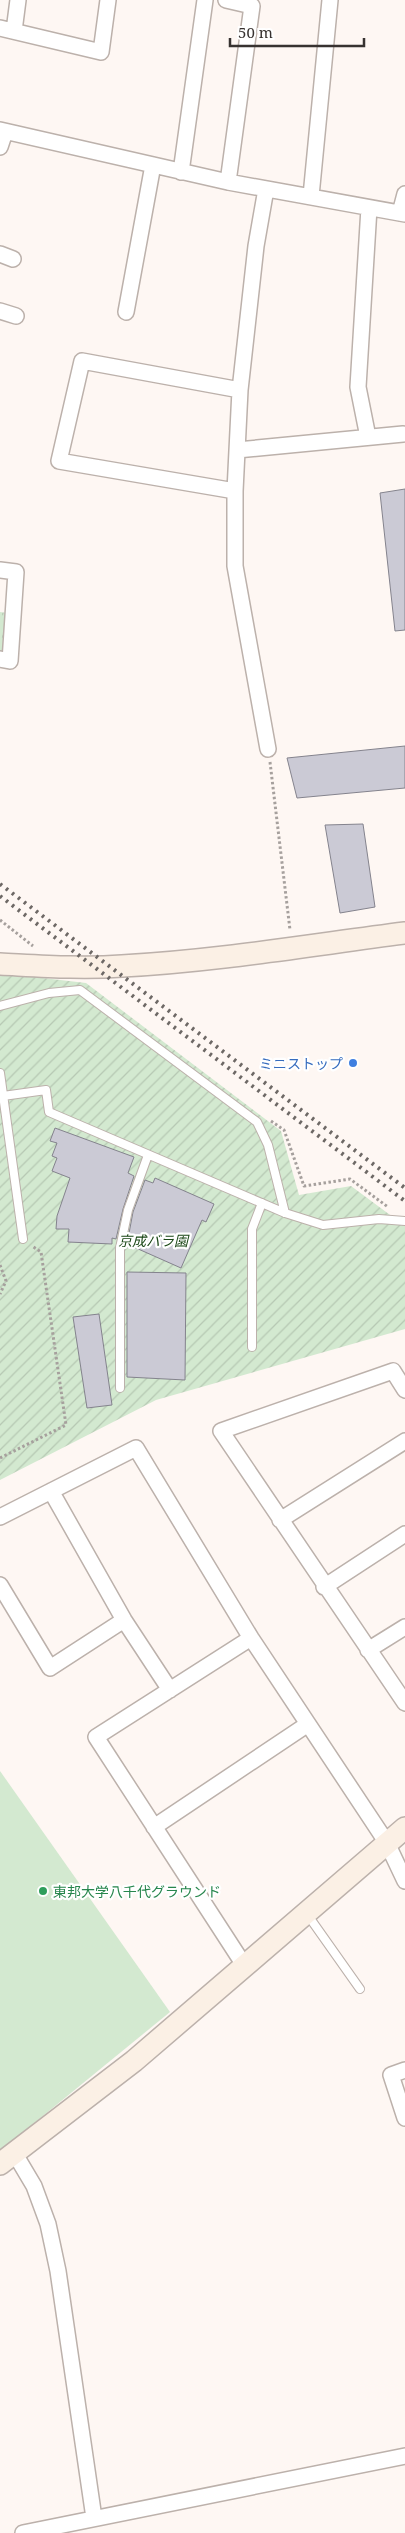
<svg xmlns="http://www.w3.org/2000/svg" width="405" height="2533" viewBox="0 0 405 2533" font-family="'Noto Serif','Noto Sans JP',serif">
<defs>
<pattern id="forest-crowns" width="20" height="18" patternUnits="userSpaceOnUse" patternTransform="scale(1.25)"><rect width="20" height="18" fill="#d3e9d0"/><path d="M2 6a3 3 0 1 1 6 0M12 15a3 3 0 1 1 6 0" fill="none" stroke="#b6c8b3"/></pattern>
<pattern id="garden-furrows" width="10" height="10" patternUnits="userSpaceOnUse" patternTransform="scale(1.25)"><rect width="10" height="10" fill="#d3e9d0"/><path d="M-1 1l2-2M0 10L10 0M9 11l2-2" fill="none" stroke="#b6c8b3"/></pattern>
</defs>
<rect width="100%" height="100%" fill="#fef7f3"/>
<!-- forest -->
<path fill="url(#forest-crowns)" d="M0,612L14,614L10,661L0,659Z"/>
<!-- garden -->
<path fill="url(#garden-furrows)" d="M0,973L86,983L281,1131L299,1195L351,1186L405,1226V1329L156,1400L0,1480Z"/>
<!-- pitch -->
<path fill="#d3e9d0" d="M0,1771L170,2012L0,2151Z"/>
<!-- building -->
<path fill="#cbcad5" stroke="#84838d" d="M405,489V630L395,631L380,493Z
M405,746V788L297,798L287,758Z
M363,824L375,907L340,913L325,825Z
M55,1128L134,1157L128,1173L134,1176L123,1209L116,1239L112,1238V1244L68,1242L69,1229H56L57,1216L70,1178L52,1171L57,1158L52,1156L57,1143L50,1141Z
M155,1178L214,1204L206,1222L202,1220L181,1268L127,1244L133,1212L145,1180L153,1183Z
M127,1272L186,1273L185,1380L127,1377Z
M99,1314L112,1405L87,1408L73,1317Z"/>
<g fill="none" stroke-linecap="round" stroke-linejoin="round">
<defs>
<path id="lane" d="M0,1006L49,993L80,990L257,1122L268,1145L285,1213
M0,1073L23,1239
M3,1096L46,1090L49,1112L285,1213L323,1225L379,1219L405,1221
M252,1347V1229L262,1203
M120,1388V1248L128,1210L148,1155
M307,1914L360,1989"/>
<path id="street" d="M226,0L252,6L228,182
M0,28L101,52L108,0
M14,31L18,0
M0,130L228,182L405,214
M0,147L5,132
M181,172L205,0
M266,189L256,246L240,390L235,491V566L268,749
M311,196L330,0
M400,213L405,194
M0,254L13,259
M0,311L16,316
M126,312L153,165
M368,437L358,387L369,208
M237,450L403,434
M235,491L59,461L82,361L240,390
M0,570L16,572L10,661L0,659
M405,1390L393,1371L221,1431L405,1703
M51,1491L124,1620L170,1690
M0,1517L136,1448L251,1638L387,1843L405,1881
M280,1520L405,1441
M0,1585L50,1668L124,1620
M324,1587L405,1534
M368,1650L405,1627
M154,1827L308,1724
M244,1965L96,1737L251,1638
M405,2070L391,2075L405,2118
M15,2154L34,2186L48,2224L58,2271L94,2518
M23,2533L405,2456"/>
<path id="secondary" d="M0,964C41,966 81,969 122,966C216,961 311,945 405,933
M0,2164L134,2061L405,1828"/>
</defs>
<!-- lane casing -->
<use href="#lane" stroke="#bcb1ab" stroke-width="10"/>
<!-- street casing -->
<use href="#street" stroke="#bcb1ab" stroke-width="18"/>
<!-- secondary casing -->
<use href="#secondary" stroke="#bcb1ab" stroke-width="24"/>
<!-- path -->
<path stroke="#a6a09d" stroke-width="3" stroke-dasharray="2.5 2.5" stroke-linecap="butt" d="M270,762L290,930
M0,920L33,946
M271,1121L284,1130L304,1186L350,1179L388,1207
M0,1265L6,1281L0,1294
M0,1458L66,1425L41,1252L32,1246"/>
<!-- lane -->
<use href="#lane" stroke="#fff" stroke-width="8"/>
<!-- street -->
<use href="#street" stroke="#fff" stroke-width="15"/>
<!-- secondary -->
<use href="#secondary" stroke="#fbf0e5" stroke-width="21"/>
<!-- rail -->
<path stroke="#6d6865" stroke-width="4" stroke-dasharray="2.5 5" stroke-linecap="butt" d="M0,884L405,1188
M0,896L405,1201"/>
</g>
<!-- markers -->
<circle fill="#3f7fe0" stroke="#fff" stroke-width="2" cx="353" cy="1063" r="5"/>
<circle fill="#2e9e5b" stroke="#fff" stroke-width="2" cx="43" cy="1891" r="5"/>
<g text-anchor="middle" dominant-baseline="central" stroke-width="4.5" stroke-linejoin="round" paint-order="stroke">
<!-- shop labels -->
<g font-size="14" fill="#366cbe" stroke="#fff" text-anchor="end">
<text x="343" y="1063">ミニストップ</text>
</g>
<!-- park labels -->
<g font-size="14" font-style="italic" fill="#194615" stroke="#fff">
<text x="153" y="1240">京成バラ園</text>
</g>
<!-- leisure labels -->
<g font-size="14" fill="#27864d" stroke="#fff" text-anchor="start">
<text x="53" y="1891">東邦大学八千代グラウンド</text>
</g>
</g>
<!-- scale -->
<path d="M230 38v8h134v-8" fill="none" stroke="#373230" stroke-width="2.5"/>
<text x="238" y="38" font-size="15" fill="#373230" stroke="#ffffff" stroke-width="4" paint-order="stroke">50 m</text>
</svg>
